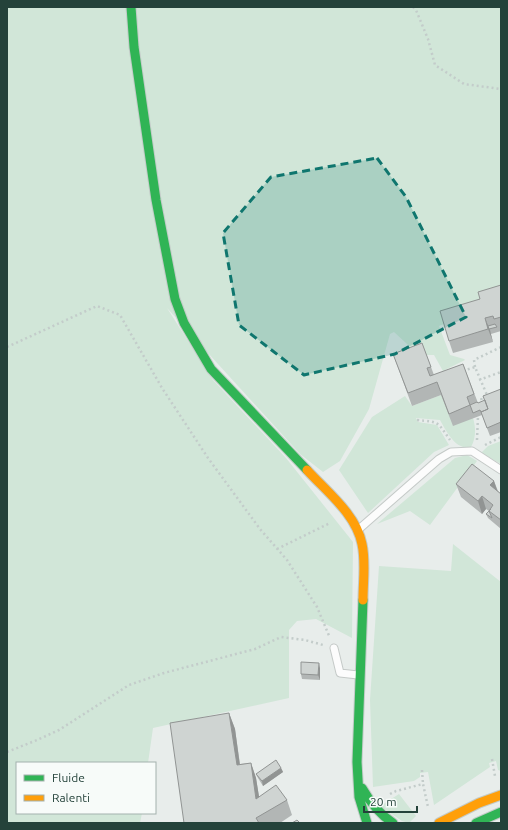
<svg xmlns="http://www.w3.org/2000/svg" width="508" height="830" viewBox="0 0 508 830" font-family="Ubuntu,sans-serif">
<rect width="100%" height="100%" fill="#e8edeb"/>
<!-- green -->
<path fill="#d1e6d8" d="M7,7H501V299L439,326L450,355L464,359L465,360L443,371L434,355H419L394,332L390,334L369,409L340,461L323,472L300,454L167,308L213,380L286,458L353,542L352,638L316,619L297,621L289,630V698L153,728L148,763H17V813H142L140,823H7Z
M441,395L473,418C476,428 476,438 471,447C456,451 446,431 440,420L416,418L418,422L437,425L449,445L434,452L368,513L339,470L372,417L405,396L412,406Z
M501,441V464L481,453L488,446Z
M467,455L477,461L430,525L410,511L377,524L455,458Z
M453,544L501,582V771L498,770L496,761L489,763L490,767L434,805L428,772L420,773V777L414,781L373,787L370,700L379,566L451,571Z
M399,794L416,816L409,823L402,821L380,806Z"/>
<g fill="none" stroke-linecap="round" stroke-linejoin="round">
<defs>
<path id="lane" d="M359,529L439,459L451,452L472,451L501,470
M334,648L340,673L358,675"/>
<path id="fast" d="M131,7L134,47L156,200L175,299L184,323L211,369L307,470
M363,600L357,762L359,797L367,823
M362,788C370,802 379,814 393,823
M476,823L501,812"/>
<path id="slow" d="M307,470C327,492 356,514 362,544C366,562 363,581 363,600
M439,823L479,803L501,795"/>
</defs>
<!-- lane casing -->
<use href="#lane" stroke="#c5cac8" stroke-width="9"/>
<!-- fast casing -->
<use href="#fast" stroke="#c3cbc8" stroke-width="11"/>
<!-- slow casing -->
<use href="#slow" stroke="#c3cbc8" stroke-width="11"/>
<!-- path -->
<path stroke="#c3ccca" stroke-width="2.5" stroke-dasharray="2 3" stroke-linecap="butt" d="M413,7L416,10L428,39L435,65L464,84L501,89
M7,347L97,306L120,315L162,388L208,458L260,529L287,560L317,607L330,638
M475,367L474,360L501,347
M463,371L475,367L487,395L481,398L483,404
M479,380L501,372
M417,420C439,422 437,421 450,440
M477,440L478,416
M485,445L501,437
M277,549L330,523
M7,752L37,740L59,730L129,685L164,673L255,649L281,637L305,640L323,645
M492,759L495,776
M422,770L423,784
M390,794L396,791L423,784L428,807"/>
<!-- lane -->
<use href="#lane" stroke="#fcfcfc" stroke-width="7"/>
<!-- fast -->
<use href="#fast" stroke="#30b455" stroke-width="9"/>
<!-- slow -->
<use href="#slow" stroke="#ff9f0a" stroke-width="9"/>
</g>
<!-- wall -->
<path fill="#b2b6b5" d="M501,285V331L491,334L490,332L493,342L453,353L449,341L480,299Z
M422,343L434,375L463,364L478,403L485,400L501,389V432L490,436L482,415L453,426L441,395L412,406L393,354Z
M494,481L498,491L501,494V529L488,518L486,514L489,511L486,509L482,514L461,497L456,484Z
M320,668V680L302,679L301,674Z
M229,713L235,729L240,764L251,763L256,778L259,797L287,800L292,815L280,823H184Z
M281,768L283,772L263,786L258,778L256,774Z"/>
<!-- shaded-wall -->
<path fill="#919493" d="M485,318L490,330L493,342L488,329Z
M494,481L498,493L490,485Z
M482,496L486,509L482,514L478,501Z
M319,663L320,668V680L318,675Z
M229,713L235,729L242,781L237,765Z
M251,763L256,778L262,815L256,799Z
M281,768L283,772L263,786L262,781Z"/>
<!-- building -->
<path fill="#cfd4d2" stroke="#919493" d="M501,285V317L494,319L493,316L485,318L488,329L449,341L440,311L480,299L478,292Z
M495,324L497,327L489,329L488,326Z
M422,343L431,367L427,368L430,376L463,364L474,394L467,397L470,405L449,414L437,382L408,393L393,354Z
M501,389V422L487,428L481,412L488,409L483,396Z
M485,400L488,409L481,412L480,410L473,413L470,405L477,402L478,403Z
M472,464L494,481L490,485L501,494V520L489,511L493,505L482,496L478,501L456,484Z
M491,509L489,511L492,518L486,514Z
M301,662L319,663L318,675L301,674Z
M229,713L237,765L251,763L256,799L276,785L287,800L256,818L259,823H184L170,723Z
M276,760L281,768L262,781L256,774Z
M297,820L300,823H292Z"/>
<!-- marked area -->
<path fill="#0f766e" fill-opacity="0.2" stroke="#0f766e" stroke-width="3" stroke-dasharray="8 5" stroke-linejoin="round" d="M377,158L406,197L466,317L395,354L304,375L239,325L223,233L271,177Z"/>
<!-- border -->
<rect width="508" height="830" fill="none" stroke="#24423a" stroke-width="16"/>
<!-- legend -->
<rect x="16" y="762" width="140" height="52" fill="#f7fbf9" stroke="#a3b1ad"/>
<rect x="24" y="775" width="20" height="6" fill="#30b455" stroke="#a3b1ad"/>
<text x="52" y="782" font-size="12" fill="#24423a">Fluide</text>
<rect x="24" y="795" width="20" height="6" fill="#ff9f0a" stroke="#a3b1ad"/>
<text x="52" y="802" font-size="12" fill="#24423a">Ralenti</text>
<!-- scale -->
<path d="M364 806v6h53v-6" fill="none" stroke="#24423a" stroke-width="2"/>
<text x="370" y="806" font-size="12" fill="#24423a" stroke="#f7fbf9" stroke-width="3" paint-order="stroke">20 m</text>
</svg>
